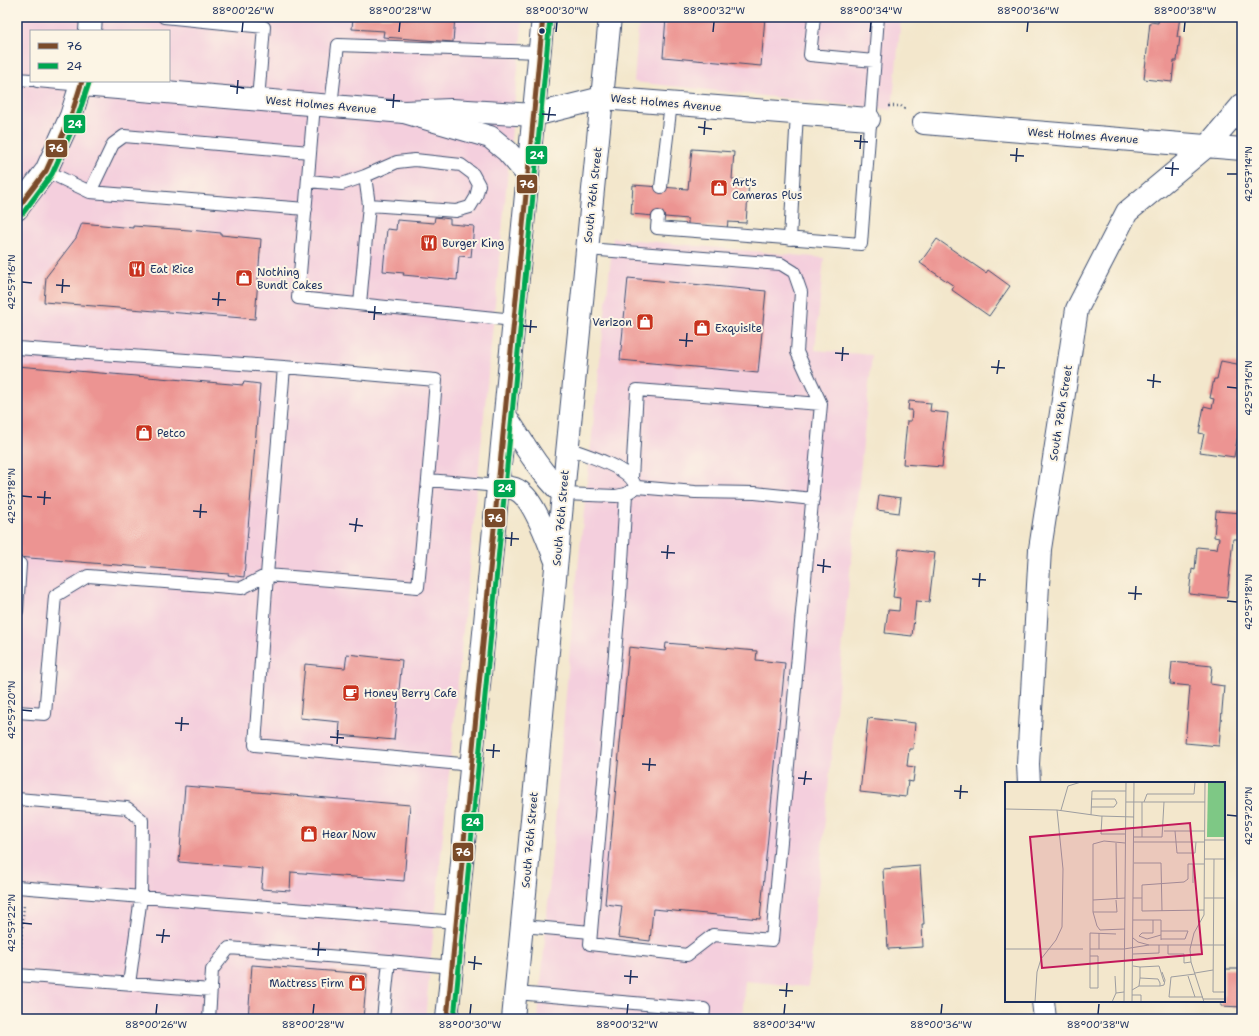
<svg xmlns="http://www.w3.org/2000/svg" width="1259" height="1036" viewBox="0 0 1259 1036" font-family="'Shantell Sans',sans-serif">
<rect width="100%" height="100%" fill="#fcf5e5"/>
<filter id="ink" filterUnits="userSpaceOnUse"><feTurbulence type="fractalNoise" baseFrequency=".025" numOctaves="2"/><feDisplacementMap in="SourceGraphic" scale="8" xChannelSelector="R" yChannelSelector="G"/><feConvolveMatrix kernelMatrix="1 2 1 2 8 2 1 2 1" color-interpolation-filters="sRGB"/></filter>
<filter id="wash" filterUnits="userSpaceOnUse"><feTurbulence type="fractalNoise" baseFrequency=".012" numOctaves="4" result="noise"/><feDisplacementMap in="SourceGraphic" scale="16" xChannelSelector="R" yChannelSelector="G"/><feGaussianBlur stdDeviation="0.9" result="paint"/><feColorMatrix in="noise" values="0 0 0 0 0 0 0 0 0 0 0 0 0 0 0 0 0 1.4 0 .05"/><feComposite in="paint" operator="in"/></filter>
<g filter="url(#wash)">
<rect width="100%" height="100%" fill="#f3e7cc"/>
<!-- built -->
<path fill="#f4cfdd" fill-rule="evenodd" d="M17,17H523L425,1019H17ZM31,31H169V81H31Z
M639,17H901L892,110L634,82Z
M613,238L824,258L815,350L872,355L808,987L745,981L742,1019H538L572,624Z"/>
<g id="blocks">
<!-- building -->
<path fill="#ec9492" d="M17,17H21L18,45H17Z
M353,17H455L453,42L383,37L384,31L352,29Z
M666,17H765L761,66L663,57Z
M1159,17H1180L1177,37H1180L1177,61H1174L1172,82L1144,79L1150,22L1158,23Z
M692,149L734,152L732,179L749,181L746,223L728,222L727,228L688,225V219L631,214L633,185L688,189Z
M435,217L450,219V224L474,226L471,257L459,256L457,280L403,275L404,273L383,271L387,229L396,230L397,220L434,223Z
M82,223L133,228V226L189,230L221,233V235L261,239L255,319L44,302L46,277L76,238Z
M937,239L986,273L988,270L1010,286L989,316L952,290L954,286L920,263Z
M628,278L766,291L758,373L620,360Z
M1221,361L1242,365V411L1234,457L1200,452L1204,434L1199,433L1204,406L1212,408L1214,399L1210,398L1214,379H1217Z
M17,366L243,385L244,382L260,384L244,577L228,575L229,574L17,557Z
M909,401L931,403L930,411L948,413L942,467L903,464L907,421H911L912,410H908Z
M879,495L901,498L899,513L877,510Z
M1216,511L1242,513L1240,539H1233L1227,598L1189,594L1192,569L1195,570L1197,547L1217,549L1219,538L1214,537Z
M899,549L935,553L929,602L916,601L912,636L885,633L888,610L899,611L900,598L893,597Z
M666,643L757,651L756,660L785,663L760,919L653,909L650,941L618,937L622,906L605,904L629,647L665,651Z
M347,654L402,660L394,740L339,735L340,722L300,718L305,664L345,668Z
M1172,662L1212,666L1210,684L1224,686L1219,746L1185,743L1190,686L1170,684Z
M868,718L915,723L913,749H909L907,766L915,767L913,782L908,781L906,797L860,792Z
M185,786L410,805L404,881L291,872L290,891L261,889L263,869L179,862Z
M920,866L924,924H922L923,947L888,949L883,869Z
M252,965L367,974L363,1019H248Z
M1224,969H1242V1007L1221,1006V1001H1224Z"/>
</g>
</g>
<g filter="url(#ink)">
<use href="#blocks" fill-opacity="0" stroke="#3b4b6e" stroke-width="1"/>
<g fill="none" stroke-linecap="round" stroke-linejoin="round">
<defs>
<path id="lane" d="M164,17L264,27L258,100
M814,17L810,55L874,61
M17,79L31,80
M37,81L82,85
M314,105L298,298L514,320
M331,106L338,45L540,52
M46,171L90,192
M308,181L342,184L365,176L397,162L415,160L461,165L473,174L479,185L476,197L470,207L456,211L369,205
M661,187L671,103
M306,209L90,192L113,144L124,136L310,152
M658,217L657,228L861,244L878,17
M790,239L797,113
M360,304L369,205L365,176
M17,348L284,367L436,380L428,480L499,486
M284,367L267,575L255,745L472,765
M567,448C584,454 627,467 634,483
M632,478L637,390L821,404
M563,494L616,496L626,494L637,487L695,492L755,493L813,499
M17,611L20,564
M17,712L45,714L55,596L88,576L242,588L267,575L418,587L428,480
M17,799L127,808L142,820L141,897L129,984
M17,887L457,922
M522,926L591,932L590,944L687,955L713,935L772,940L821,404L797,352L801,292L794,272L781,264L587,249
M591,932L620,595L626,494
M17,975L211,990
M516,993L704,1009L703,1019
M209,1019L212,970L229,948L389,961
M383,1019L389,961L452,967"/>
<path id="street" d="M82,85L404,112L451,110L534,115L602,98L869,119
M924,123L1242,149
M1029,783L1028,764L1040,549L1077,309L1127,212L1208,145L1242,105
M1043,1001L1045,1019"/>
<path id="secondary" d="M90,31L91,17
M404,112L490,137L507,151L528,175
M17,209L46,171L71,116L82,81
M505,415C523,443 539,471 563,494
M499,486C504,487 510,487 515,489C534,496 548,542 556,561
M447,1019L543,17
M513,1019L563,494L610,17"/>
</defs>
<!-- lane casing -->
<use href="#lane" stroke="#3b4b6e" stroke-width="14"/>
<!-- street casing -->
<use href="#street" stroke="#3b4b6e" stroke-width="24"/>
<!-- secondary casing -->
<use href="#secondary" stroke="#3b4b6e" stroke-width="24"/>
<!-- path -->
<path stroke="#3b4b6e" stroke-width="2.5" stroke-dasharray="1 3" stroke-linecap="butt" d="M889,106H901L907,111
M20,959L24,904"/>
<!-- lane -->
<use href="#lane" stroke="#fff" stroke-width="12"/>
<!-- street -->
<use href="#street" stroke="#fff" stroke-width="22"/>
<!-- secondary -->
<use href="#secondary" stroke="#fff" stroke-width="22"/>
<defs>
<path id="bus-1" d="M17,209L46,171L71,116L82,81
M447,1019L543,17"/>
<path id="bus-2" d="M23,213L52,174L77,119L89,83
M454,1019L550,18"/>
</defs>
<!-- bus-1 casing -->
<use href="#bus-1" stroke="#fcf5e5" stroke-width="8"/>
<!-- bus-2 casing -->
<use href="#bus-2" stroke="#fcf5e5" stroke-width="8"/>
<!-- bus-1 -->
<use href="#bus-1" stroke="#7a4b2a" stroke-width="5"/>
<!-- bus-2 -->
<use href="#bus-2" stroke="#00a651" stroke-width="5"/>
</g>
</g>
<!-- ticks -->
<path fill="none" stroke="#1b2f5e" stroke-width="1.5" d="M242,32L243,22M399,32L400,22M556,32L557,22M713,32L714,22M870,32L871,22M1027,32L1028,22M1184,32L1185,22M230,86L244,88M237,94L238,80M386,100L400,101M393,108L394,94M542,114L556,115M548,121L550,107M698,127L712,129M704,135L705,121M854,141L868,142M860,149L861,135M1010,155L1024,156M1016,162L1017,148M1165,168L1179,169M1227,174H1237M1172,176L1173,162M22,282L32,283M56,285L70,286M62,293L63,279M212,299L226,300M218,306L219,292M368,312L382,313M374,320L375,306M523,326L537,327M530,333L531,320M679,340L693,341M686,347L687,333M835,353L849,354M842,361L843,347M991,367L1005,368M997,374L999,360M1147,380L1161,382M1227,387L1237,388M1153,388L1154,374M22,496L32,497M37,497L51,498M44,505L45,491M193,511L207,512M200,518L201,504M349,524L363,526M355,532L357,518M505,538L519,539M511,546L512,532M661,552L675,553M667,559L668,545M817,565L831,567M823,573L824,559M972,579L986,580M979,587L980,573M1128,593L1142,594M1135,600L1136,586M1227,601L1237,602M22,710L32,711M175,723L189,724M181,731L182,717M330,737L344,738M337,744L338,730M486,750L500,751M493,758L494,744M642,764L656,765M649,771L650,758M798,778L812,779M804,785L806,771M954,791L968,792M960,799L961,785M1227,815L1237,816M22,923L32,924M156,935L170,936M162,943L164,929M312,949L326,950M318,956L319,942M468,962L482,964M474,970L475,956M624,976L638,977M630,984L631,970M779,990L793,991M786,997L787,983M156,1014L157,1004M313,1014L314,1004M470,1014L471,1004M627,1014L628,1004M784,1014L785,1004M941,1014L942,1004M1098,1014L1099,1004"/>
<!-- icons -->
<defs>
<symbol id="shop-square" viewBox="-11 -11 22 22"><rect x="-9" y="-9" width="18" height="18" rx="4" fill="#c8321e" stroke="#fcf5e5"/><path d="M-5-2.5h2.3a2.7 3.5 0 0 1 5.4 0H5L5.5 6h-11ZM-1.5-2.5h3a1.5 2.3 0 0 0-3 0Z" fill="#fff"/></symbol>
<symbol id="restaurant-square" viewBox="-11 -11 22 22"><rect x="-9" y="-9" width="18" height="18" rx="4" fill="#c8321e" stroke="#fcf5e5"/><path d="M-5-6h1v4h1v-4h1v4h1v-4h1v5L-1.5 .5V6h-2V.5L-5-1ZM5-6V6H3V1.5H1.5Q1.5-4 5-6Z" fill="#fff"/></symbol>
<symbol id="cafe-square" viewBox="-11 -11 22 22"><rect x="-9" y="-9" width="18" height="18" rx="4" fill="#c8321e" stroke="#fcf5e5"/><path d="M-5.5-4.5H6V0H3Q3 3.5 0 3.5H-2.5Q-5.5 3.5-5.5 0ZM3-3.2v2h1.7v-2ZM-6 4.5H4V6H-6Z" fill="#fff"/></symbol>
</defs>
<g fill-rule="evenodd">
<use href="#shop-square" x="709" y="178" width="20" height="20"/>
<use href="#restaurant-square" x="419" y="233" width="20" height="20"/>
<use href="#restaurant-square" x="127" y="259" width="20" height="20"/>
<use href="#shop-square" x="234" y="268" width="20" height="20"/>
<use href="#shop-square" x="635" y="312" width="20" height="20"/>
<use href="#shop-square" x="692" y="318" width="20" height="20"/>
<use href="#shop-square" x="134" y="423" width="20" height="20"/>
<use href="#cafe-square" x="341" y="683" width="20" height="20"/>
<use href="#shop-square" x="299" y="824" width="20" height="20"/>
<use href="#shop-square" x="347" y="973" width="20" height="20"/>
</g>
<!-- markers -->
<circle fill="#1b2f5e" stroke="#fcf5e5" stroke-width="1.5" cx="542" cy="31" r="3.5"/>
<g text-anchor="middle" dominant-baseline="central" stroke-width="4" stroke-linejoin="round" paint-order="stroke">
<!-- street labels -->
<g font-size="11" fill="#1b2f5e" stroke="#fcf5e5">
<text transform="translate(666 103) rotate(5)">West Holmes Avenue</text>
<text transform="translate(321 105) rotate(5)">West Holmes Avenue</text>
<text transform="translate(1083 136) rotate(4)">West Holmes Avenue</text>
<text transform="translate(593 195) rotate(-84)">South 76th Street</text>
<text transform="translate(1061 413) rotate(-81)">South 78th Street</text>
<text transform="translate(561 518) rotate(-85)">South 76th Street</text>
<text transform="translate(530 840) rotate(-85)">South 76th Street</text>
</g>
<!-- poi labels -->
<g font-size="11" fill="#1b2f5e" stroke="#fcf5e5" text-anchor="start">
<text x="732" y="182">Art's<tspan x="732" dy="13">Cameras Plus</tspan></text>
<text x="442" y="243">Burger King</text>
<text x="150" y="269">Eat Rice</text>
<text x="257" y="272">Nothing<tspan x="257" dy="13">Bundt Cakes</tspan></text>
<text x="632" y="322" text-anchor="end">Verizon</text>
<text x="715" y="328">Exquisite</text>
<text x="157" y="433">Petco</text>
<text x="364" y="693">Honey Berry Cafe</text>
<text x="322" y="834">Hear Now</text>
<text x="344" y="983" text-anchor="end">Mattress Firm</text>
</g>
</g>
<!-- overview -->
<g transform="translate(1005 782)">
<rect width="220" height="220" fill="#f3e7cc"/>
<path d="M203,0H220V55H202Z" fill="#7ec885"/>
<path fill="none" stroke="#9d9da0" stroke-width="1" d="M163,0H179M121,20H200M139,20L142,12H189L190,0M86,25H109L112,21L110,17H86M0,27L52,28L95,34L129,35M56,28L63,4L76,0M86,33L87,9H121M97,34L96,52H120M159,49H200M170,49L172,71H190L191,60M129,55H137V20M137,55H157L159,20M199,58H220M129,60H199M111,61L112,117M199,77H220M209,77L208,210H220M129,81H156L157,129M188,82V101M128,116H137V129L199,128M137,116V103L179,100L183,97V82H199M199,116H220M88,118L120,116M88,130H112L111,118M128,138H156V158M148,138V151M120,147L95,148L92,144L88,130V62L99,59L120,61M156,149H183L180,157H156M94,151V167M148,151H137L134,154L142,157L156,153M128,156L133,160L144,163M163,163V172H179V181L186,180M0,167H78M85,167H119L144,163H220M128,172L154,171V163M85,174H93V206H85V151L111,152M128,184L135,185V196M135,185L154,184L159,200M190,191L208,188M190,192L166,195L164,215H198M110,194L111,211M183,194L190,215M155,204L159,203L160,198L157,190M127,208L134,204H155V201L153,197L135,196L134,204M127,213H136V220M198,217H220M30,220L32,190L36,177L51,158L57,145L58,87L52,28M107,220L111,211L119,210M119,220L121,0M127,220L129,0M199,220L186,180L185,167L189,151L199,133L200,0"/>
<path fill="#c2185b" fill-opacity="0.15" stroke="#c2185b" stroke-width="2" d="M185,41L197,172L37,186L25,55Z"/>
<rect width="220" height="220" fill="none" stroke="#1b2f5e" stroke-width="2"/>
</g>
<g stroke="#fcf5e5" stroke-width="1.5">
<rect x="63" y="114" width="23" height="20" rx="4" fill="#00a651"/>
<rect x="45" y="139" width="23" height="19" rx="4" fill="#7a4b2a"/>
<rect x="525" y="145" width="23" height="20" rx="4" fill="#00a651"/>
<rect x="516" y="174" width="22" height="20" rx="4" fill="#7a4b2a"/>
<rect x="493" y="479" width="23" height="19" rx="4" fill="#00a651"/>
<rect x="484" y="508" width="22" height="20" rx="4" fill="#7a4b2a"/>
<rect x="461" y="813" width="23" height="19" rx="4" fill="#00a651"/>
<rect x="452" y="842" width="22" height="20" rx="4" fill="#7a4b2a"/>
</g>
<g font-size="11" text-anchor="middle" font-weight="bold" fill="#fff">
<text x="75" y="128">24</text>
<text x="56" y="152">76</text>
<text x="537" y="159">24</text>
<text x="527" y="188">76</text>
<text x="505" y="492">24</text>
<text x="495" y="522">76</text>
<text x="473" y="826">24</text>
<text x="463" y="856">76</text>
</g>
<!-- margin -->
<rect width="1259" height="1036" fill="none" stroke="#fcf5e5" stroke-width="44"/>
<!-- legend -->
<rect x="30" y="30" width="140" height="52" fill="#fcf5e5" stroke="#a2a6af"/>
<rect x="38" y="43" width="20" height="6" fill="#7a4b2a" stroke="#a2a6af"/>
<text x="66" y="50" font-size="12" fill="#1b2f5e">76</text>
<rect x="38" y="63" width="20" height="6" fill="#00a651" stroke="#a2a6af"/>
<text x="66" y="70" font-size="12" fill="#1b2f5e">24</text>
<rect x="22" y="22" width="1215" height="992" fill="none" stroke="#1b2f5e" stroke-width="1.5"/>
<g font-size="10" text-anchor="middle" fill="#1b2f5e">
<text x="243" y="14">88°00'26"W</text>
<text x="400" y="14">88°00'28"W</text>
<text x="557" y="14">88°00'30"W</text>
<text x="714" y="14">88°00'32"W</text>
<text x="871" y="14">88°00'34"W</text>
<text x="1028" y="14">88°00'36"W</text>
<text x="1185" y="14">88°00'38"W</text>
<text transform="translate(1248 174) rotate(-90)" y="4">42°57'14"N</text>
<text transform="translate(11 282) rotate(-90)" y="4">42°57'16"N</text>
<text transform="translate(1248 388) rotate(-90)" y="4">42°57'16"N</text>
<text transform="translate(11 496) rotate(-90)" y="4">42°57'18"N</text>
<text transform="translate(1248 602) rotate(-90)" y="4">42°57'18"N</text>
<text transform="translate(11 710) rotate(-90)" y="4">42°57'20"N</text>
<text transform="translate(1248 816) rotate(-90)" y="4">42°57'20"N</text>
<text transform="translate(11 923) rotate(-90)" y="4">42°57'22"N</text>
<text x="156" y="1028">88°00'26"W</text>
<text x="313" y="1028">88°00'28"W</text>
<text x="470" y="1028">88°00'30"W</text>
<text x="627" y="1028">88°00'32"W</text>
<text x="784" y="1028">88°00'34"W</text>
<text x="941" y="1028">88°00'36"W</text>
<text x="1098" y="1028">88°00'38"W</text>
</g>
</svg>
